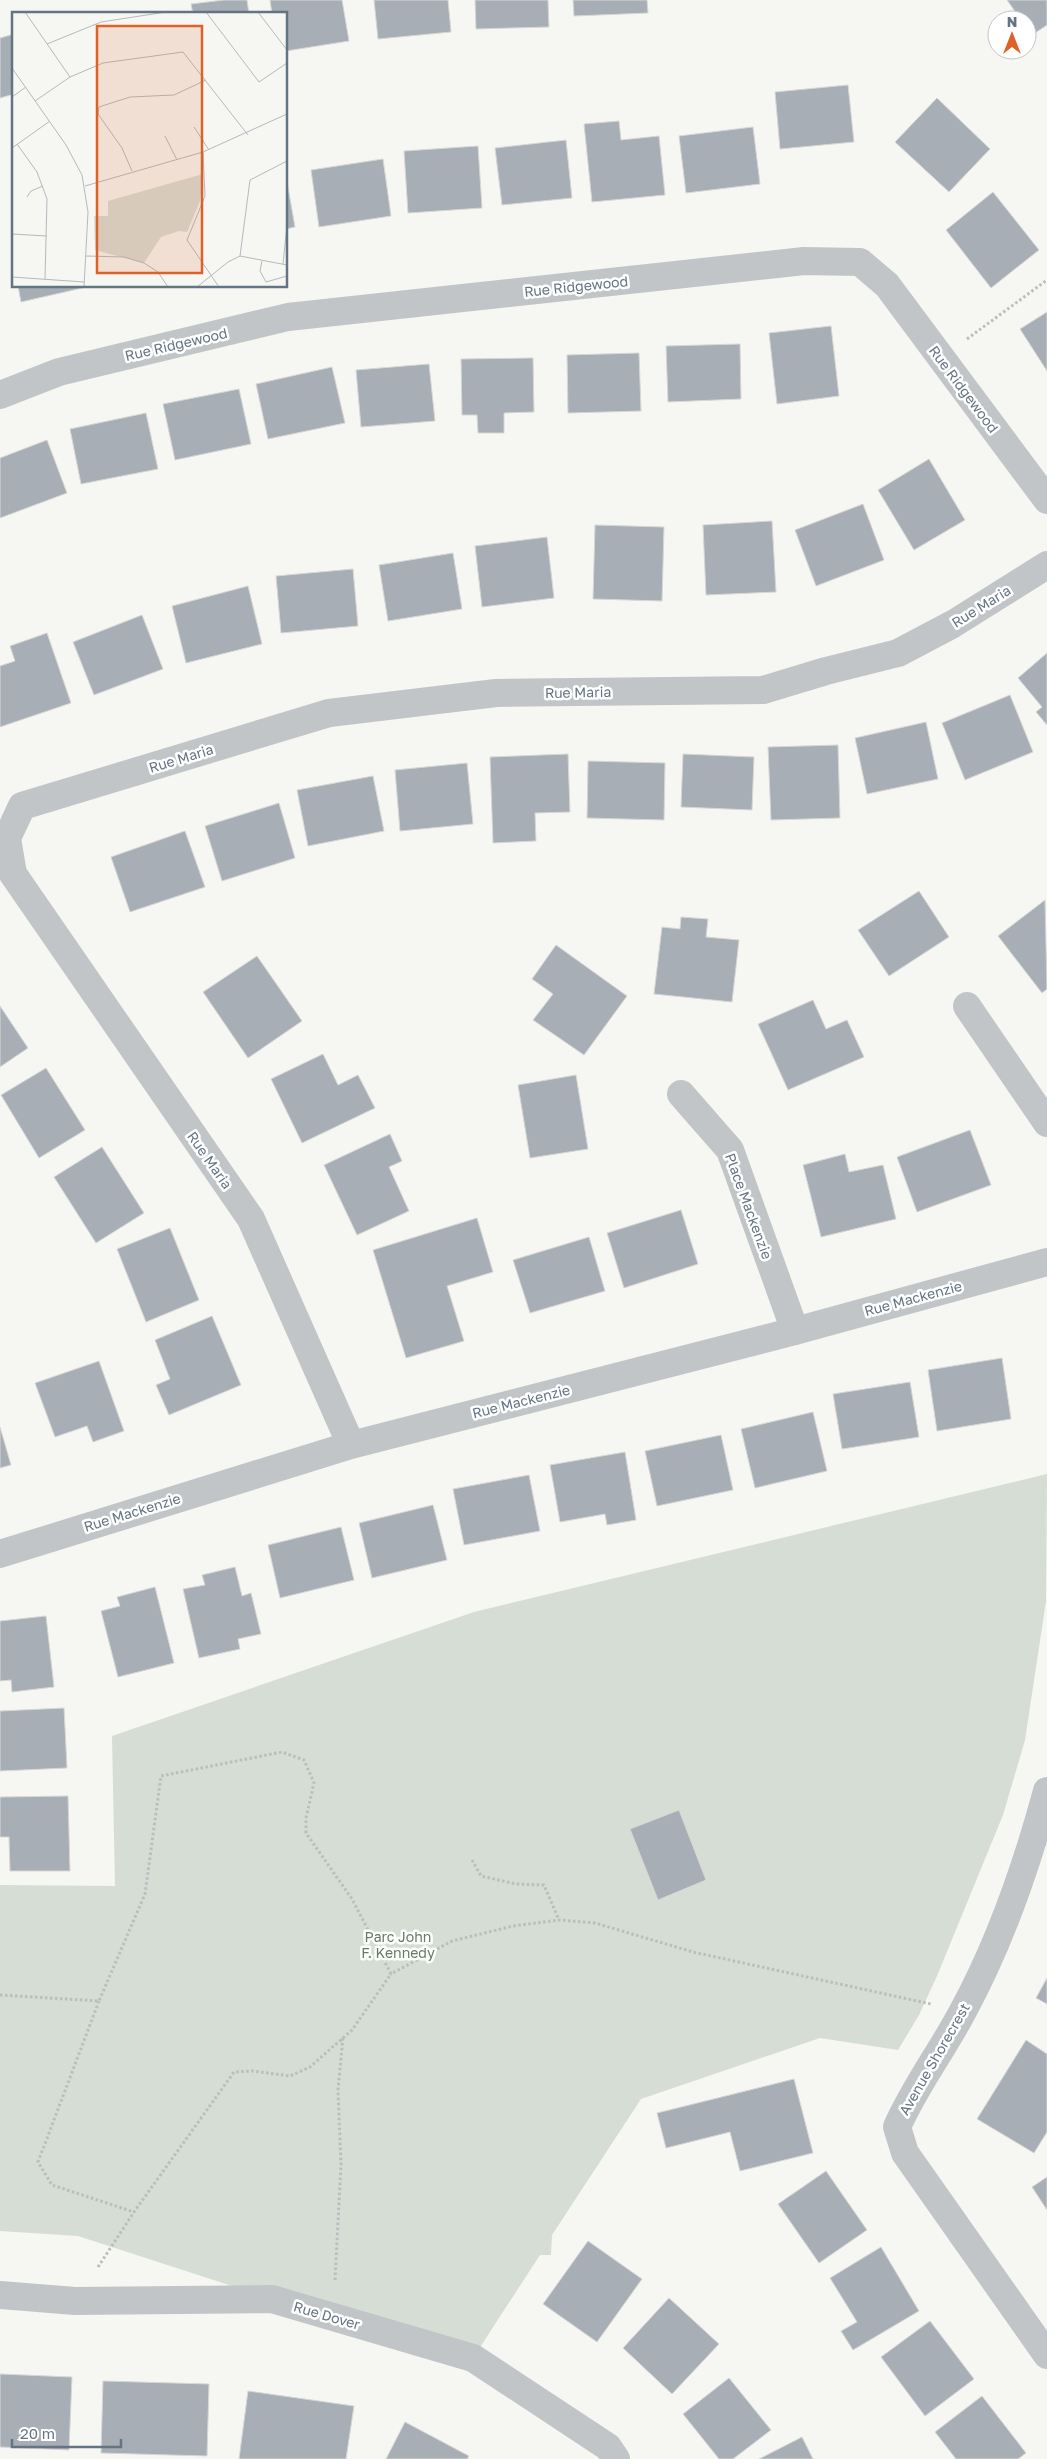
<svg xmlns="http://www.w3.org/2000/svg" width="1047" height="2459" viewBox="0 0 1047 2459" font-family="'Golos Text',sans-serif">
<rect width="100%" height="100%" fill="#f6f6f2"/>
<!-- green -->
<path fill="#d6ddd4" d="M1047,1474L1046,1601L1025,1740L1003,1815L937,1976L919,2015L898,2050L820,2038L641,2099L552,2235L551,2255H540L473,2358L272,2299L78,2236L0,2231V1885L115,1886L112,1736L474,1612Z"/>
<!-- building -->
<path fill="#a7aeb5" stroke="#d7d7d5" d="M224,0H247L249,14H193L191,4Z
M270,0H342L349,41L286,51V14H272Z
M374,0H448L451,32L378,39Z
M475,0H548L549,27L476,29Z
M573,0H647L648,13L574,16Z
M1007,0H1047V25L1032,35L1027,28V20H1021Z
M14,34V94L0,98V38Z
M848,85L854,142L780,149L775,92Z
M937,98L990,149L949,192L895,142Z
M619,121L621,140L659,136L665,195L592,202L584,124Z
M753,127L760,184L686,193L679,136Z
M566,140L572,198L502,205L495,148Z
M478,146L482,208L408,213L404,151Z
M383,159L391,216L319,227L311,170Z
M286,176L295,227L286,229Z
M993,192L1039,250L991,288L946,230Z
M18,286H91L21,302Z
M1047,312V371L1020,329Z
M831,326L839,396L777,404L769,333Z
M740,344L741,399L668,402L666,346Z
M639,353L641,411L568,413L567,355Z
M533,358L534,412L504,413V433H478L477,415H462L461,359Z
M429,364L435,421L361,427L356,370Z
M332,367L345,423L268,439L256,384Z
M239,389L251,444L175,460L163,404Z
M146,413L158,469L81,484L70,429Z
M47,440L67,493L0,518V458Z
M929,459L965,520L914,550L878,490Z
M863,504L884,560L816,586L795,530Z
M772,521L776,592L706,595L703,525Z
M595,525L664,527L662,601L593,599Z
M547,537L554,598L482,607L475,546Z
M453,553L462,609L388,621L379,565Z
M353,569L358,626L281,633L276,576Z
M248,586L262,644L186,663L172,606Z
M142,615L163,669L94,695L73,642Z
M47,633L71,703L0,727V666L15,661L10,646Z
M1047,653V725L1036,712L1042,707L1018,678Z
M1010,695L1033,752L965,780L942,723Z
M926,722L938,779L867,794L855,738Z
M838,745L840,818L771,820L768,747Z
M568,754L570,812L535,813L536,841L493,843L490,757Z
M683,754L754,757L752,810L681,807Z
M588,761L665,763L664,820L587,818Z
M467,763L473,824L400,831L395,770Z
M373,776L384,831L308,846L297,790Z
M279,803L295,858L222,881L205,826Z
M185,831L205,887L130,912L111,857Z
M919,891L949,937L889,976L858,930Z
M1045,900L1047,989L1042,993L998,936Z
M681,917L708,919L706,937L739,940L732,1002L654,994L662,927L680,929Z
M556,945L627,996L584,1055L533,1020L553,994L532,979Z
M257,956L302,1021L248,1058L203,992Z
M813,1000L826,1029L847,1020L864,1057L788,1090L758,1024Z
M0,1006L28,1048L0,1067Z
M323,1054L338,1085L358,1075L375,1108L302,1143L271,1079Z
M46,1068L85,1130L39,1158L1,1095Z
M576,1075L588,1149L530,1158L518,1085Z
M970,1130L991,1185L917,1212L897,1157Z
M390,1134L402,1161L389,1167L409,1211L357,1235L324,1165Z
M102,1147L144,1213L96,1243L54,1177Z
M845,1154L849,1172L883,1165L896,1219L821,1237L803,1165Z
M681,1210L698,1264L624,1288L607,1233Z
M477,1218L493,1272L447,1286L464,1341L406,1358L373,1250Z
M170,1228L199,1300L146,1322L117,1249Z
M589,1237L605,1291L530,1313L513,1260Z
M212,1316L241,1385L169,1415L156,1385L170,1379L155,1340Z
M1002,1358L1011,1419L937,1431L928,1370Z
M99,1361L124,1431L93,1442L87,1426L55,1437L35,1383Z
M910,1382L919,1437L842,1449L833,1394Z
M813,1412L827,1471L755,1488L741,1429Z
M0,1427L11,1465L0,1468Z
M721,1435L733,1490L657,1506L645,1451Z
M625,1452L636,1520L607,1525L605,1514L560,1522L550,1465Z
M529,1475L540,1531L464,1545L453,1489Z
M433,1505L447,1560L372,1578L359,1523Z
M341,1527L354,1580L280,1598L268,1545Z
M235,1567L242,1596L251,1593L261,1634L238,1639L240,1649L199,1658L183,1589L205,1585L202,1575Z
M155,1587L174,1663L118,1677L101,1611L120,1606L117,1597Z
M46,1616L54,1687L12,1692L11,1680L0,1681V1621Z
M64,1708L67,1768L0,1771V1711Z
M68,1796L70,1871H10L9,1837H0V1797Z
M679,1810L706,1880L658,1900L630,1829Z
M1047,1978V2004L1036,1998Z
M1026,2040L1047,2054V2132L1034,2153L977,2119Z
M794,2079L813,2153L740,2171L730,2132L666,2148L657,2113Z
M826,2171L867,2230L819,2263L778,2204Z
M1047,2177V2210L1032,2187Z
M588,2241L642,2279L597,2342L543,2304Z
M881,2247L919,2311L853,2350L841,2331L857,2322L830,2278Z
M669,2298L719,2344L672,2394L623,2348Z
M930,2321L974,2379L925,2416L881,2357Z
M0,2374L72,2377L69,2450L0,2447Z
M729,2378L771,2430L733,2459H719L683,2414Z
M103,2381L209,2384L207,2456L101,2453Z
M248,2391L354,2406L346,2459H239Z
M982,2396L1026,2453L1018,2459H956L935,2432Z
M405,2422L469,2456L467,2459H386Z
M802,2437L813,2459H759Z"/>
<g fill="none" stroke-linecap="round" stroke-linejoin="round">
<!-- path -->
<path stroke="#bbbdbf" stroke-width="3" stroke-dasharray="2.5 2.5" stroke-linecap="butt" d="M967,339L1047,280
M472,1860L481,1876L516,1884L544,1885L559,1920
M0,1995L99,2001L145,1894L161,1776L282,1752L304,1760L314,1783L306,1818V1833L352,1899L391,1974L452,1941L513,1926L559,1920L595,1923L693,1952L931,2004
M99,2001L38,2162L52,2185L134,2212
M98,2267L134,2212L234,2072L253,2071L290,2076L310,2067L352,2030L391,1974
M335,2280L341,2165L338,2090L343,2037"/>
<!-- minor -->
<path stroke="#c1c5c8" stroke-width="28" d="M0,395L59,372L288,317L804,261L860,262L887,285L1047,500
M967,1006L1047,1123
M681,1094L730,1150L795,1331
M351,1445L251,1219L13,874L7,838L22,806L329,713L496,693L763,690L826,671L898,653L953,624L1047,565
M0,1554L351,1445L795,1331L1047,1262
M1047,1791C1027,1865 1000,1943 963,2011C942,2051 915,2086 897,2127L905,2153L1047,2355
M0,2295L75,2301L272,2299L473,2358L608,2447L616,2459"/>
</g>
<g text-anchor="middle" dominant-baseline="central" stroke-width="5" stroke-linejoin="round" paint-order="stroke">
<!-- street labels -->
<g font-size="14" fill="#657483" stroke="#fff">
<text transform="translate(576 286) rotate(-6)">Rue Ridgewood</text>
<text transform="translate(176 344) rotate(-13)">Rue Ridgewood</text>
<text transform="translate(964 389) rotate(53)">Rue Ridgewood</text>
<text transform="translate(981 606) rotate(-32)">Rue Maria</text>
<text transform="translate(578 692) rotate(-1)">Rue Maria</text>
<text transform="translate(181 758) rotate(-17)">Rue Maria</text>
<text transform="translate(210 1160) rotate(55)">Rue Maria</text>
<text transform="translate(749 1206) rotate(70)">Place Mackenzie</text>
<text transform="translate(913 1298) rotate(-15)">Rue Mackenzie</text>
<text transform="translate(521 1401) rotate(-14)">Rue Mackenzie</text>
<text transform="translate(132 1512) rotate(-17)">Rue Mackenzie</text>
<text transform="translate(934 2059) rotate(-60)">Avenue Shorecrest</text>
<text transform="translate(327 2315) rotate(16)">Rue Dover</text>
</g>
<!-- park labels -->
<g font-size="14" fill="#677a64" stroke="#fff">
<text x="398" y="1936">Parc John<tspan x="398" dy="16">F. Kennedy</tspan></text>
</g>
</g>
<!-- overview -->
<g transform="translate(12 12)">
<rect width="275" height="275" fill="#f6f6f2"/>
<path d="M191,162L188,189L175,220L167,219L149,225L132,251L83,238L82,204H96V189Z" fill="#d6ddd4"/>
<path fill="none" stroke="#b3babf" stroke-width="1" d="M13,0L58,65M194,0L247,70L275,51M246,0L275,38M35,32L89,10L154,0M0,56L54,133L70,163L76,200L72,275M0,85L14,75M23,89L58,65L91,51L171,40L236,123M182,115L197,138M153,124L165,148M5,132L25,160L35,187L33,267M0,136L38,109M191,140L193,184L175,228L207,275M120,159L110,136L86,102L87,95L118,85L162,83L194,68M73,174L191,140L275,102M15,185L19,179L31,174M0,222L35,224M74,244L112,245L132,251L146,260L156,275M228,244L238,168L275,149M250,249L248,259L254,270L275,264M271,252L275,213M0,265L72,270M185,275L216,250L228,244L275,253"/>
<path fill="#df612a" fill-opacity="0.15" stroke="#df612a" stroke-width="2.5" d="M85,14H190V261H85Z"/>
<rect width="275" height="275" fill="none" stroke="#657483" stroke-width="2.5"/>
</g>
<!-- north arrow -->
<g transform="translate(1012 35)"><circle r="24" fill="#ffffff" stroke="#c1c7cd"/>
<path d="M0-4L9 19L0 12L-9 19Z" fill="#df612a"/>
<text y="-8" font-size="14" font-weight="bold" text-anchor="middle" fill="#657483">N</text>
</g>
<!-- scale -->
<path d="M12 2439v8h109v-8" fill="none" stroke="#657483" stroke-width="2.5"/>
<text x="20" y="2439" font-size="15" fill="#657483" stroke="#ffffff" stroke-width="4" paint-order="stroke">20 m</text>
</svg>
